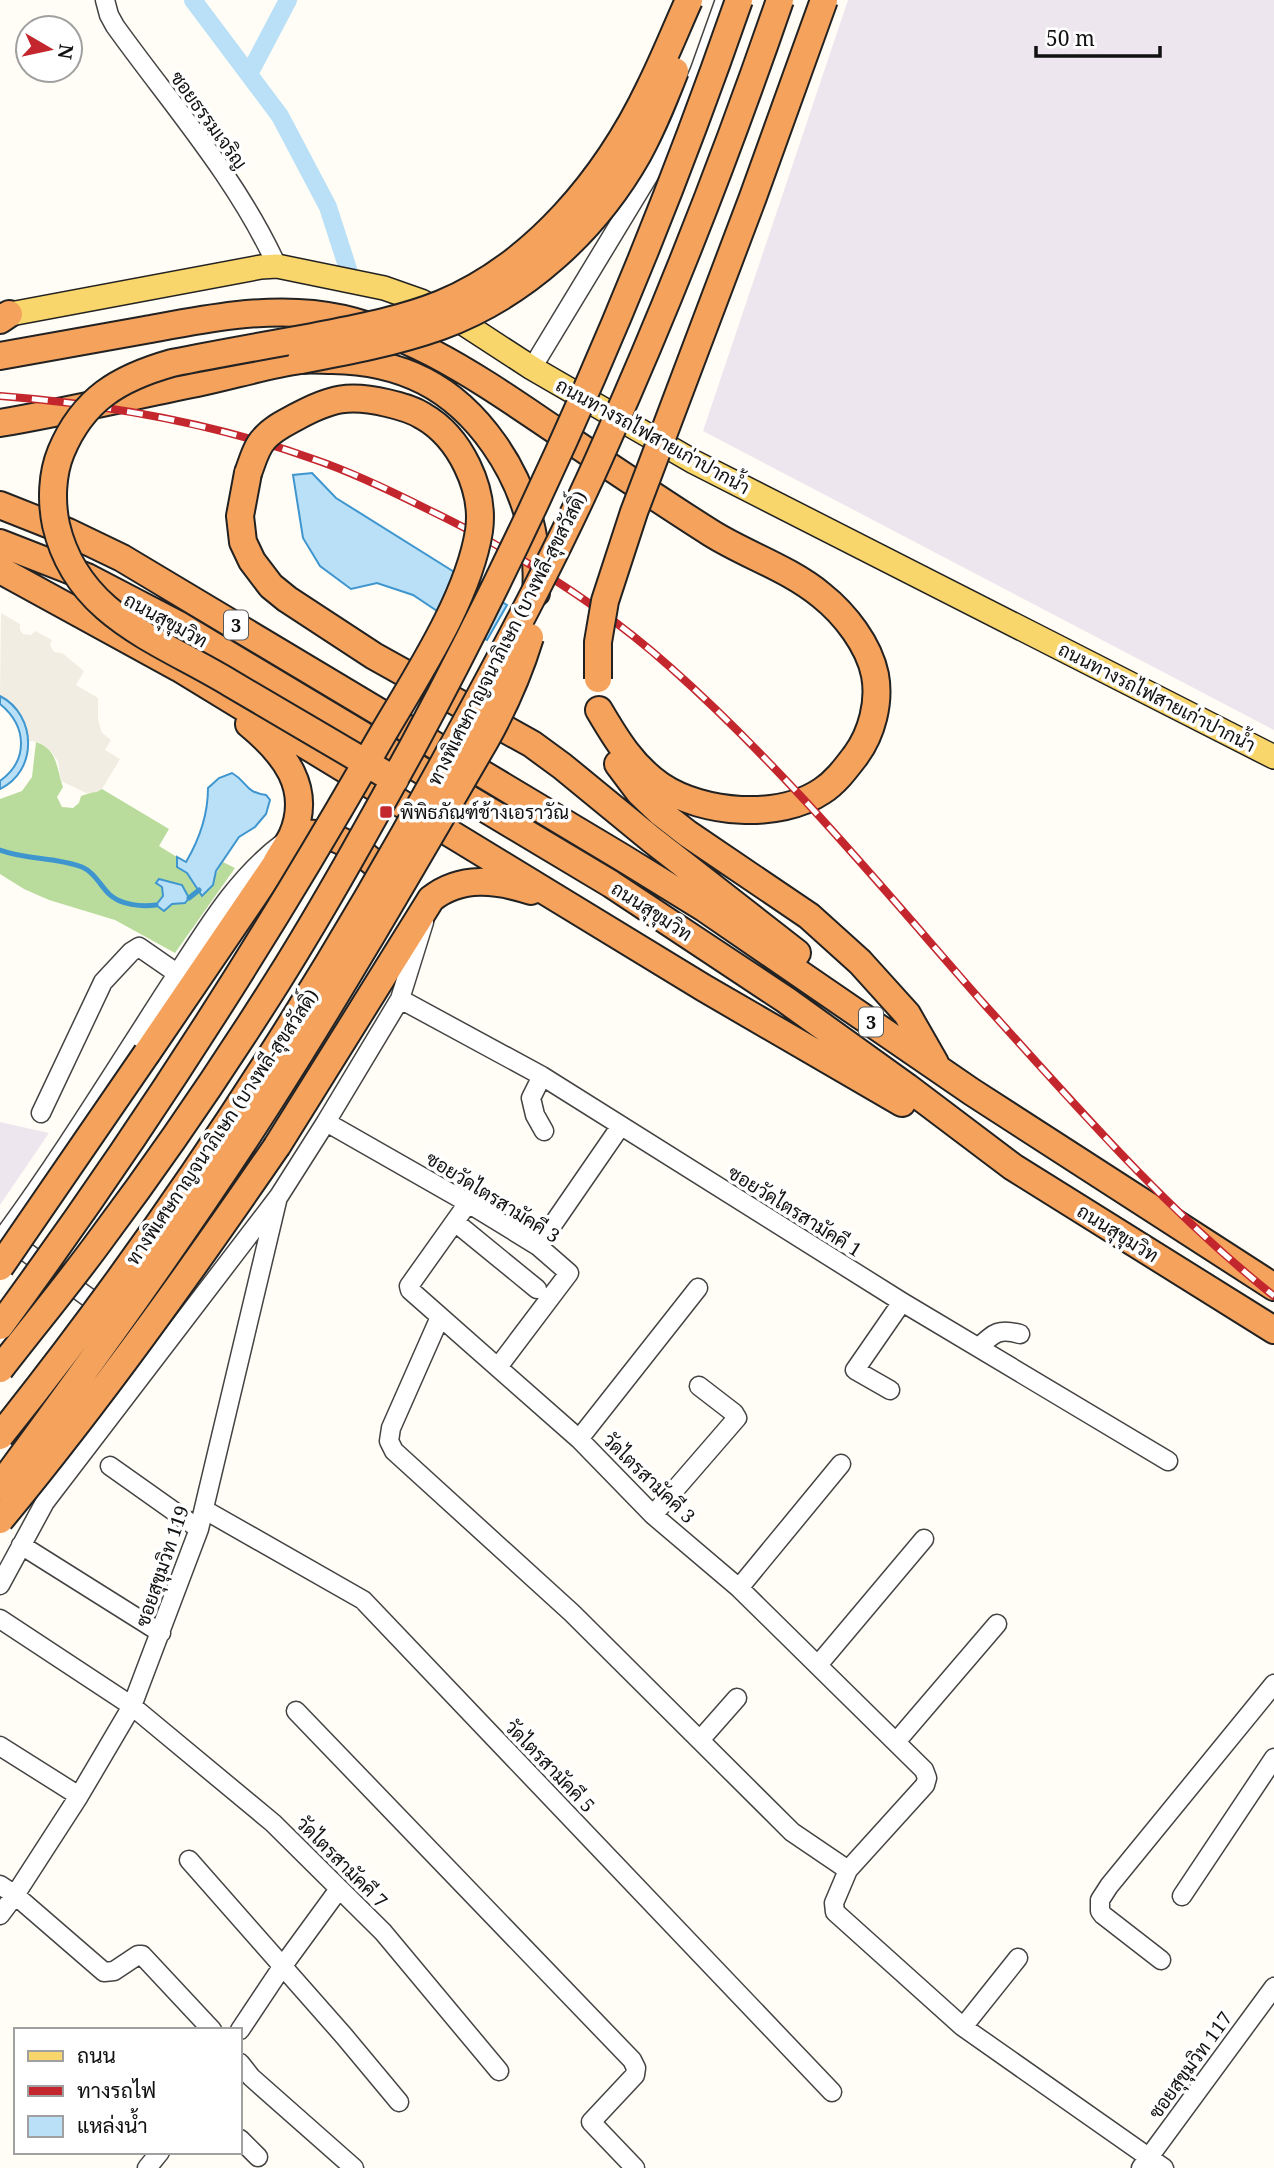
<svg xmlns="http://www.w3.org/2000/svg" width="1274" height="2168" viewBox="0 0 1274 2168" font-family="'Noto Serif',Sarabun,serif">
<rect width="100%" height="100%" fill="#fffdf5"/>
<!-- industrial -->
<path fill="#eee6ef" d="M848,0H1274V730L703,431Z
M0,1122L49,1133L0,1205Z"/>
<!-- forest -->
<path fill="#b9dc9c" d="M36,742C58,749 56,768 63,787L57,797L62,807L73,808L79,803L81,796L102,789L169,829L159,846L177,857V867L187,873L202,896C214,884 214,875 223,862L235,868L175,953L115,920L49,900L24,889L0,874V799L22,791L32,777Z"/>
<!-- plaza -->
<path fill="#f1ede2" d="M1,613L20,624V630L23,634L31,635L35,631L52,640L50,645L54,652L62,653L84,671L76,685L98,698V720L102,733L111,740L105,750L120,759L102,789L97,792L86,793L61,781L58,761L50,750L39,742L29,741L26,724L17,709L0,696Z"/>
<!-- water -->
<path fill="#b9e0f7" stroke="#3f96cf" stroke-width="2" d="M312,473L336,498L507,605L487,640L461,627L413,595L377,583L351,589L320,566L303,538L293,475Z
M0,696C37,715 38,771 0,789V781C29,760 27,726 0,704Z
M232,773C248,782 244,792 266,795L270,800L266,814L255,827L239,837L216,871L213,885L202,896L187,873L177,867V857L186,862C199,840 208,814 208,788L219,778Z
M159,879L182,885L189,898L185,903L172,904L164,911L156,905L163,896L162,887L156,883Z"/>
<g fill="none" stroke-linecap="round" stroke-linejoin="round">
<!-- stream -->
<path stroke="#3f96cf" stroke-width="5" d="M0,850C26,860 56,857 82,867C94,872 100,885 109,894C120,905 142,907 156,905
M189,898L199,890"/>
<!-- canal -->
<path stroke="#b9e0f7" stroke-width="18" d="M193,0L280,116L328,207L348,269
M249,74L288,0"/>
<defs>
<path id="minor" d="M105,0L109,15L115,26C171,104 237,178 277,266
M532,368L669,142L700,70L725,0
M400,999L542,1076L902,1302L1168,1461
M542,1076L531,1098L535,1115L544,1131
M41,1113L103,982L131,952L139,947L178,974
M326,1122L468,1203L538,1246L569,1273L498,1367
M468,1203L409,1286L410,1290L579,1439L653,1515L739,1588L924,1770L927,1778L925,1785L848,1870L834,1903L835,1912L963,2027L1164,2168
M455,1222L537,1289
M11,1236L13,1241L22,1249L107,1311
M0,1241C60,1160 113,1073 168,988C202,937 233,880 283,843
M538,1246L620,1127
M440,1317L391,1428L389,1441L394,1451L572,1613L792,1832L848,1870
M979,1347C994,1333 999,1328 1020,1334
M890,1390L855,1370L902,1302
M579,1439L698,1288
M110,1466L199,1529
M205,1510L363,1600L832,2092
M653,1515L737,1418L734,1413L699,1386
M21,1545L161,1633
M0,1585L45,1502L279,1196L326,1122L400,999L424,922
M739,1588L841,1464
M0,1619L132,1706L273,1823L383,1932L499,2071
M818,1665L924,1539
M296,1711L632,2060L636,2068L635,2075L591,2122L635,2168
M700,1740L737,1698
M896,1742L997,1624
M0,1746L79,1796
M189,1860L344,2036L399,2102
M0,1885L15,1895L104,1972L114,1971L138,1955H142L212,2030
M1182,1896L1274,1758
M0,1915L15,1895L79,1796L132,1706L199,1529L277,1201
M1161,1960L1103,1915L1100,1911V1900L1109,1886L1274,1684
M963,2027L1018,1958
M240,2030L282,1967L339,1889
M240,2063L251,2077L354,2168
M240,2139L258,2157
M147,2168L160,2152
M1141,2168L1274,1987"/>
<path id="major" d="M0,316L261,267L277,266L384,288L421,301L466,325L532,368L694,462L1274,757"/>
<path id="highway" d="M0,320L9,314
M0,356C48,347 97,339 145,330C200,320 257,308 313,314C403,323 485,383 558,432C609,466 659,500 711,533C746,555 788,568 821,595C845,614 869,645 875,675C880,702 872,733 856,755C846,768 836,782 822,791C779,820 703,814 661,786C633,767 616,739 599,710
M0,423C66,412 131,396 197,383C231,376 266,365 301,360C311,359 322,360 332,360C402,361 454,387 494,444C525,488 540,540 536,593
M248,473L240,516L243,542L252,561L271,586L287,599L374,656L532,744L562,766L651,839L797,953
M0,505L68,532L122,558L623,858L704,908L972,1092L1274,1287
M0,543L87,577L177,624L611,884L786,1000L907,1087L1013,1167L1274,1330
M0,570L179,668L704,988L902,1103
M618,764L639,792L661,813L688,834L809,916L860,962L907,1014L935,1063
M292,836C332,825 365,853 391,879L392,888
M147,1053L275,865C280,855 287,846 292,836C313,788 284,753 249,724
M277,1146L431,899C461,875 497,880 531,891"/>
</defs>
<!-- minor casing -->
<use href="#minor" stroke="#444" stroke-width="21"/>
<!-- major casing -->
<use href="#major" stroke="#222" stroke-width="26"/>
<!-- highway casing -->
<use href="#highway" stroke="#222" stroke-width="30"/>
<!-- minor -->
<use href="#minor" stroke="#fff" stroke-width="18"/>
<!-- major -->
<use href="#major" stroke="#f9d66b" stroke-width="23"/>
<!-- highway -->
<use href="#highway" stroke="#f5a25d" stroke-width="26"/>
<defs>
<path id="rail" d="M0,396C105,404 217,424 316,460C354,473 391,491 427,509C514,551 597,602 670,667C785,769 883,889 984,1004C1076,1106 1166,1210 1274,1296"/>
</defs>
<!-- rail casing -->
<use href="#rail" stroke="#c4262e" stroke-width="8"/>
<!-- rail -->
<use href="#rail" stroke="#fff" stroke-width="5" stroke-dasharray="16" stroke-linecap="butt"/>
<defs>
<path id="highway-bridge" d="M301,360C349,351 396,342 441,326C525,295 595,230 638,154C653,127 664,99 675,71
M598,679V642L605,601L634,512L753,197L824,0
M395,780C340,748 285,715 230,683C159,640 77,616 56,525C51,501 52,474 61,452C83,399 119,378 172,363C217,354 262,346 307,338C352,329 399,321 441,304C535,265 607,177 650,87C664,59 676,29 689,0
M0,1267L147,1053
M0,1326C137,1140 262,945 377,744C412,683 468,601 479,531C485,489 460,437 423,416C412,409 400,406 387,403C349,394 331,398 296,417C285,423 272,429 264,439C256,447 252,463 248,473
M0,1369C34,1325 69,1283 101,1239C164,1155 223,1068 279,979C326,904 369,826 412,748C542,507 649,259 739,0
M0,1436C176,1216 327,980 460,733C511,639 562,543 605,445C670,300 728,151 780,0
M0,1486C92,1361 184,1235 268,1104C344,985 414,863 485,741C504,707 519,673 530,637
M0,1520C99,1400 189,1274 277,1146"/>
</defs>
<!-- highway-bridge casing -->
<use href="#highway-bridge" stroke="#222" stroke-width="30" stroke-linecap="butt"/>
<!-- highway-bridge -->
<use href="#highway-bridge" stroke="#f5a25d" stroke-width="26"/>
</g>
<!-- markers -->
<rect fill="#c4262e" stroke="#fff" stroke-width="2.5" x="379" y="805" width="14" height="14" rx="3.5"/>
<g text-anchor="middle" dominant-baseline="central" stroke-width="7" stroke-linejoin="round" paint-order="stroke">
<!-- shield labels -->
<g fill="#fff" stroke="#585858" stroke-width="2">
<rect x="224" y="610.5" width="24" height="29" rx="5"/>
<rect x="859" y="1007.5" width="24" height="29" rx="5"/>
</g>
<g font-size="18" font-weight="bold" fill="#111">
<text x="236" y="625">3</text>
<text x="871" y="1022">3</text>
</g>
<!-- street labels -->
<g font-size="19" fill="#111" stroke="#fff">
<text transform="translate(209 120) rotate(54)">ซอยธรรมเจริญ</text>
<text transform="translate(653 436) rotate(29)">ถนนทางรถไฟสายเก่าปากน้ำ</text>
<text transform="translate(166 620) rotate(29)">ถนนสุขุมวิท</text>
<text transform="translate(507 638) rotate(-63)">ทางพิเศษกาญจนาภิเษก (บางพลี-สุขสวัสดิ์)</text>
<text transform="translate(1157 697) rotate(27)">ถนนทางรถไฟสายเก่าปากน้ำ</text>
<text transform="translate(652 911) rotate(33)">ถนนสุขุมวิท</text>
<text transform="translate(222 1127) rotate(-56)">ทางพิเศษกาญจนาภิเษก (บางพลี-สุขสวัสดิ์)</text>
<text transform="translate(493 1197) rotate(32)">ซอยวัดไตรสามัคคี 3</text>
<text transform="translate(795 1211) rotate(32)">ซอยวัดไตรสามัคคี 1</text>
<text transform="translate(1118 1233) rotate(32)">ถนนสุขุมวิท</text>
<text transform="translate(649 1478) rotate(44)">วัดไตรสามัคคี 3</text>
<text transform="translate(162 1566) rotate(-71)">ซอยสุขุมวิท 119</text>
<text transform="translate(550 1766) rotate(46)">วัดไตรสามัคคี 5</text>
<text transform="translate(342 1862) rotate(45)">วัดไตรสามัคคี 7</text>
<text transform="translate(1190 2065) rotate(-54)">ซอยสุขุมวิท 117</text>
</g>
<!-- poi labels -->
<g font-size="19" fill="#111" stroke="#fff" text-anchor="start">
<text x="400" y="812">พิพิธภัณฑ์ช้างเอราวัณ</text>
</g>
</g>
<!-- legend -->
<rect x="14" y="2028" width="228" height="126" fill="#ffffff" stroke="#a0a0a0" stroke-width="2"/>
<rect x="28" y="2051" width="35" height="10" fill="#f9d66b" stroke="#a0a0a0" stroke-width="2"/>
<text x="77" y="2063" font-size="21" fill="#111111">ถนน</text>
<rect x="28" y="2086" width="35" height="10" fill="#c4262e" stroke="#a0a0a0" stroke-width="2"/>
<text x="77" y="2098" font-size="21" fill="#111111">ทางรถไฟ</text>
<rect x="28" y="2116" width="35" height="21" fill="#b9e0f7" stroke="#a0a0a0" stroke-width="2"/>
<text x="77" y="2133" font-size="21" fill="#111111">แหล่งน้ำ</text>
<!-- north arrow -->
<g transform="translate(49 49) rotate(99)"><circle r="33" fill="#ffffff" stroke="#a0a0a0" stroke-width="2"/>
<path d="M0-5L12 26L0 18L-12 26Z" fill="#c4262e"/>
<text y="-10" font-size="19" font-weight="bold" text-anchor="middle" fill="#111111">N</text>
</g>
<!-- scale -->
<path d="M1036 46v10h124v-10" fill="none" stroke="#111111" stroke-width="3.5"/>
<text x="1046" y="46" font-size="21" fill="#111111" stroke="#ffffff" stroke-width="5" paint-order="stroke">50 m</text>
</svg>
